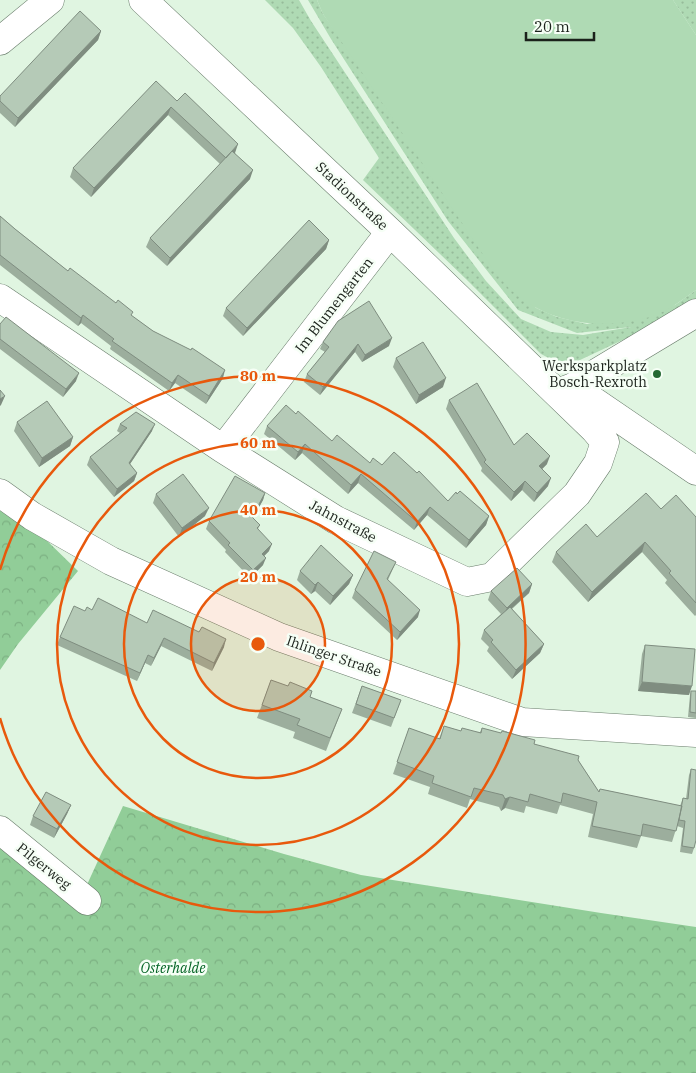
<svg xmlns="http://www.w3.org/2000/svg" width="696" height="1073" viewBox="0 0 696 1073" font-family="'IBM Plex Serif',serif">
<defs>
<pattern id="green-dots" width="8" height="8" patternUnits="userSpaceOnUse" patternTransform="scale(1.25)"><rect width="8" height="8" fill="#afdab4"/><path d="M2 2h.1M6 6h.1" fill="none" stroke="#96bb9a" stroke-width="1.8" stroke-linecap="round"/></pattern>
<pattern id="forest-crowns" width="20" height="18" patternUnits="userSpaceOnUse" patternTransform="scale(1.25)"><rect width="20" height="18" fill="#91cd98"/><path d="M2 6a3 3 0 1 1 6 0M12 15a3 3 0 1 1 6 0" fill="none" stroke="#7cb082"/></pattern>
</defs>
<rect width="100%" height="100%" fill="#e0f5e1"/>
<!-- green -->
<path fill="url(#green-dots)" d="M265,0H299L311,21L454,238L486,281L521,319L551,332L583,335L631,327L577,333L518,310L448,221L331,39L308,0H317L323,14L536,308L557,317L587,324L675,305L696,290V301L659,323L580,360C565,364 555,362 541,354L466,279L363,180L379,158L321,67L293,28Z
M673,0H696V35Z"/>
<!-- forest -->
<path fill="url(#forest-crowns)" d="M0,495L78,571L18,644L0,670Z
M123,806L284,854L361,875L601,913L696,927V1073H0V828L80,900Z"/>
<!-- pitch -->
<path fill="#afdab4" d="M317,0H673L696,35V290C682,300 667,312 650,317C603,331 549,324 512,291C505,285 500,277 494,271L323,14Z"/>
<g fill="none" stroke-linecap="round" stroke-linejoin="round">
<defs>
<path id="minor" d="M0,41L50,0
M0,298L223,449L336,520L467,582L492,577L577,494L598,463L605,442L594,429L390,232L143,0
M573,387L696,471
M558,393L573,387L696,313
M223,449L390,232
M0,493L32,516L111,561L279,637L522,722L696,733
M0,830L87,901"/>
</defs>
<!-- minor casing -->
<use href="#minor" stroke="#697c6b" stroke-width="29"/>
<!-- minor -->
<use href="#minor" stroke="#fff" stroke-width="28"/>
</g>
<!-- wall -->
<path fill="#9cae9d" d="M101,31L98,40L15,127L0,113V96Z
M177,101L235,153L250,179L167,266L146,247L150,238L220,164L168,115L91,197L70,177L73,168Z
M0,216L15,229L68,271L153,331L223,378L206,404L175,383L169,391L110,349L111,346L81,323L78,326L0,265Z
M329,240L326,249L243,336L223,316L226,308Z
M0,324L76,381L63,397L0,349Z
M323,342L389,346L362,362L355,352L320,395L304,382L307,374L325,352L320,349Z
M396,358L443,387L416,404L393,367Z
M449,400L514,445L547,464L542,469L548,486L534,502L522,490L511,501L481,471L482,468L446,409Z
M296,414L332,441L370,463L382,465L448,501L489,516L486,525L466,548L427,515L414,530L358,483L348,494L302,453L295,460L264,434L267,426Z
M17,422L73,437L70,446L39,467L14,431Z
M120,424L152,431L130,464L137,473L134,481L114,497L87,465L90,457L120,433L117,431Z
M265,493L263,500L253,518L260,525L258,529L269,551L264,556L263,565L250,578L225,552L226,550L206,529L209,521Z
M156,494L205,516L179,537L153,503Z
M661,509L696,517V615L695,616L665,583L667,580L642,552L588,602L552,562L556,552L597,537Z
M396,562L388,580L418,617L397,640L352,598L355,590Z
M300,571L353,575L349,584L330,605L315,591L311,594L297,580Z
M532,584L529,593L512,609L544,644L540,653L512,679L487,651L489,647L481,639L484,630L501,614L488,600L491,591Z
M92,610L224,647L212,671L161,646L151,666L145,663L137,681L57,645L60,637L85,611Z
M645,645L689,695L638,691L642,654Z
M271,680L310,697L342,709L326,751L293,738L295,732L257,718Z
M362,686L401,700L391,727L352,713Z
M691,691H696V718L688,717L690,695Z
M444,726L461,731L480,732L482,728L534,744L578,760L599,792L600,789L680,806L683,798L686,799L689,775L691,769L694,848L692,854L680,852L683,828L677,826L672,842L641,836L637,848L588,837L593,814L560,805L557,814L526,806L524,813L505,808L501,811L499,807L470,799L467,808L428,794L430,787L393,774L409,728L439,739Z
M71,805L67,814L54,838L30,825L33,816Z"/>
<!-- shaded-wall -->
<path fill="#7f8d80" d="M101,31L98,40L15,127L18,118Z
M171,107L168,115L91,197L94,188Z
M238,144L235,153L223,166L226,158Z
M253,170L250,179L167,266L170,258Z
M329,240L326,249L243,336L247,328Z
M83,315L81,323L78,326L81,318Z
M392,338L389,346L362,362L365,355Z
M358,344L355,352L320,395L323,387Z
M225,370L223,378L206,404L209,396Z
M79,373L76,381L63,397L66,389Z
M178,375L175,383L169,391L172,383Z
M446,378L443,387L416,404L419,395Z
M5,396L1,405L0,406V399Z
M155,424L152,431L126,470L129,463Z
M73,437L70,446L39,467L42,458Z
M305,444L302,453L295,460L298,452Z
M550,456L547,464L536,475L539,466Z
M137,473L134,481L114,497L117,489Z
M361,474L358,483L348,494L351,485Z
M551,478L548,486L534,502L537,493Z
M525,481L522,490L511,501L514,492Z
M265,493L263,500L249,525L252,517Z
M430,507L427,515L414,530L417,522Z
M209,508L205,516L179,537L182,528Z
M489,516L486,525L466,548L469,540Z
M645,542L642,552L588,602L592,592Z
M272,544L269,551L259,561L262,554Z
M266,558L263,565L250,578L253,570Z
M353,575L349,584L330,605L333,596Z
M318,582L315,591L311,594L315,585Z
M532,584L529,593L503,616L507,608Z
M420,610L418,617L397,640L400,632Z
M164,638L161,646L151,666L154,658Z
M226,639L224,647L212,671L214,663Z
M544,644L540,653L512,679L516,670Z
M148,655L145,663L137,681L140,673Z
M642,682L692,686L689,695L638,691Z
M510,797L505,808L501,811L505,799Z
M71,805L67,814L54,838L57,829Z"/>
<!-- building -->
<path fill="#b5cab7" stroke="#7f8d80" d="M80,11L101,31L18,118L0,101V96Z
M156,81L177,101L185,93L238,144L226,158L171,107L94,188L73,168Z
M232,151L253,170L170,258L150,238Z
M0,216L15,229L68,271L70,268L116,303L118,300L133,312L131,315L153,331L191,350L192,348L225,370L209,396L178,375L172,383L112,341L114,339L83,315L81,318L0,255Z
M309,220L329,240L247,328L226,308Z
M369,301L392,338L365,355L358,344L323,387L307,374L329,347L323,342L338,321Z
M6,317L79,373L66,389L0,339V324Z
M423,342L446,378L419,395L396,358Z
M477,383L514,445L527,433L550,456L539,466L551,478L537,493L525,481L514,492L484,462L486,460L449,400Z
M0,390L5,396L0,399Z
M47,401L73,437L42,458L17,422Z
M286,405L296,414L298,411L332,441L337,435L370,463L373,458L382,465L394,452L417,473L419,471L448,501L456,492L457,494L460,491L489,516L469,540L430,507L417,522L361,474L351,485L305,444L298,452L267,426Z
M136,412L155,424L129,463L137,473L117,489L90,457L127,428L120,424Z
M183,474L209,508L182,528L156,494Z
M235,476L265,493L252,517L260,525L257,528L272,544L262,554L266,558L253,570L228,545L230,543L209,521Z
M646,493L661,509L676,495L696,517V603L669,573L671,571L645,542L592,592L556,552L586,524L597,537Z
M321,545L353,575L333,596L318,582L315,585L300,571Z
M374,551L396,562L387,579L420,610L400,632L355,590Z
M517,568L532,584L507,608L491,591Z
M98,598L147,623L153,610L199,632L202,627L226,639L214,663L164,638L154,658L148,655L140,673L60,637L74,606L85,611L87,607L92,610Z
M510,607L544,644L516,670L491,642L493,640L484,630Z
M645,645L695,649L692,686L642,682Z
M271,680L288,686L290,682L312,691L310,697L342,709L330,738L297,725L300,719L262,705Z
M362,686L401,700L394,718L356,704Z
M691,691H696V713L690,712Z
M444,726L461,731L462,728L481,733L482,728L501,733L502,731L535,740L534,744L579,756L578,760L599,792L600,789L682,806L676,831L643,824L641,836L592,826L597,802L563,793L561,803L530,794L528,802L510,797L505,799L503,795L474,788L471,797L432,783L434,776L397,762L409,728L440,739Z
M691,769L696,770V840L694,848L682,846L685,821L679,820L683,798L688,799Z
M46,792L71,805L57,829L33,816Z"/>
<!-- distance rings -->
<circle cx="258" cy="644" r="67" fill="#e8590c" fill-opacity=".12"/>
<g fill="none" stroke="#e8590c" stroke-width="2.5">
<circle cx="258" cy="644" r="67"/>
<circle cx="258" cy="644" r="134"/>
<circle cx="258" cy="644" r="201"/>
<path d="M0 570A268 268 0 1 1 0 718"/>
</g>
<!-- markers -->
<circle fill="#256833" stroke="#f6fff6" stroke-width="2" cx="657" cy="374" r="5"/>
<g text-anchor="middle" dominant-baseline="central" stroke-width="5" stroke-linejoin="round" paint-order="stroke">
<!-- street labels -->
<g font-size="14" fill="#1b221b" stroke="#f6fff6">
<text transform="translate(352 196) rotate(43)">Stadionstraße</text>
<text transform="translate(334 305) rotate(-52)">Im Blumengarten</text>
<text transform="translate(343 521) rotate(28)">Jahnstraße</text>
<text transform="translate(334 656) rotate(19)">Ihlinger Straße</text>
<text transform="translate(44 866) rotate(39)">Pilgerweg</text>
</g>
<!-- poi labels -->
<g font-size="14" fill="#1b221b" stroke="#f6fff6" text-anchor="end">
<text x="647" y="366">Werksparkplatz<tspan x="647" dy="16">Bosch-Rexroth</tspan></text>
</g>
<!-- park labels -->
<g font-size="14" font-style="italic" fill="#056526" stroke="#f6fff6">
<text x="173" y="968">Osterhalde</text>
</g>
</g>
<circle cx="258" cy="644" r="8" fill="#e8590c" stroke="#f6fff6" stroke-width="2.5"/>
<g font-size="15" text-anchor="middle" font-weight="bold" fill="#e8590c" stroke="#f6fff6" stroke-width="5" stroke-linejoin="round" paint-order="stroke">
<text x="258" y="381">80 m</text>
<text x="258" y="448">60 m</text>
<text x="258" y="515">40 m</text>
<text x="258" y="582">20 m</text>
</g>
<!-- scale -->
<path d="M526 32v8h68v-8" fill="none" stroke="#1b221b" stroke-width="2.5"/>
<text x="534" y="32" font-size="15" fill="#1b221b" stroke="#f6fff6" stroke-width="4" paint-order="stroke">20 m</text>
</svg>
